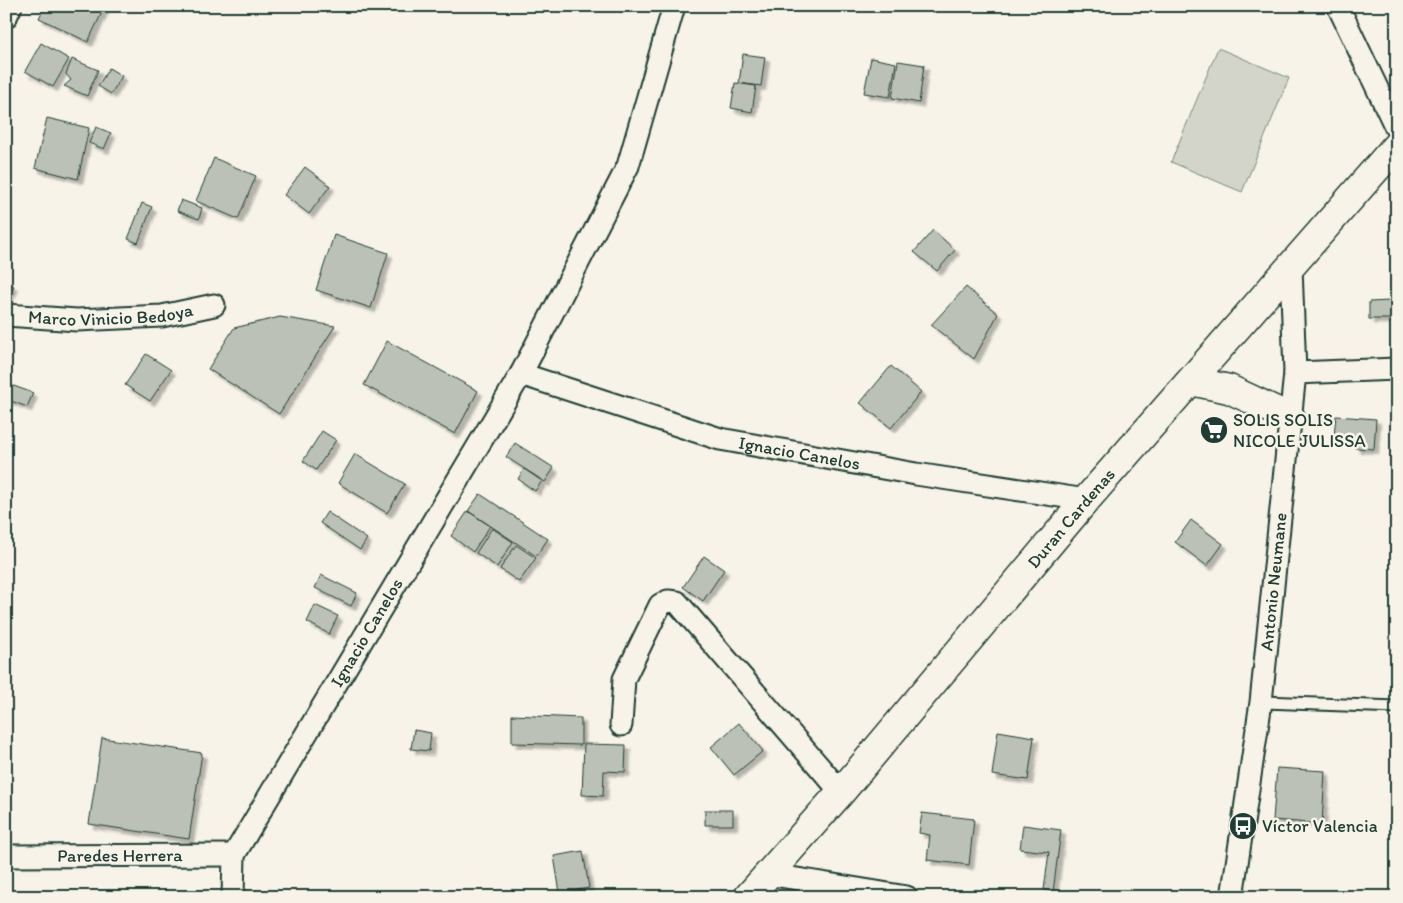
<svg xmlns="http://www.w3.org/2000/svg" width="1403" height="903" viewBox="0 0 1403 903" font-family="Itim,sans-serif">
<defs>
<filter id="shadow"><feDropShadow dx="4.5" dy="4.5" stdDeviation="1" flood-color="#0004"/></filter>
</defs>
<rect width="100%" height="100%" fill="#f7f3e8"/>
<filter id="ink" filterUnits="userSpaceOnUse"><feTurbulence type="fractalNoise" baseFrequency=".02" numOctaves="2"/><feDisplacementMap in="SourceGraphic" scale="10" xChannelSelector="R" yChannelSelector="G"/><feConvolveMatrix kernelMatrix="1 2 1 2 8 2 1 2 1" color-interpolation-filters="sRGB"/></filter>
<g filter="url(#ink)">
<!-- green -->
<path fill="#d3d5ca" stroke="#79897f" d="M1218,48L1289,78L1242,192L1171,162Z"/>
<!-- building -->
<path fill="#bbc1b6" stroke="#1f3d34" filter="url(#shadow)" d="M45,6H105L88,42L39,18Z
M41,43L69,59L53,87L25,71Z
M743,54L765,57L761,86L739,83Z
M871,58L896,63L890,97L864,93Z
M72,59L98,70L87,96L64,86L71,80L66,74Z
M898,61L924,65L919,103L892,98Z
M109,68L122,76L111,94L98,86Z
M735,83L756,86L752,112L731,108Z
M47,118L89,128L78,179L35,168Z
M96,127L111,133L104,149L89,143Z
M214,158L256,176L238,219L196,201Z
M305,167L330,186L309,214L284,195Z
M181,200L202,208L199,219L177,211Z
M142,203L152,207L138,243L128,239Z
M933,230L955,250L937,271L914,252Z
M334,235L388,253L371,308L316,290Z
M6,282L14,286L6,301Z
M966,287L998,314L974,359L931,325Z
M1390,301L1391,319H1369V302Z
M280,317L335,326L279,414L208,369L234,328Z
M387,341L478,391L455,434L364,385Z
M146,354L171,370L150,401L125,385Z
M891,366L921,392L891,428L860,403Z
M11,385L33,393L27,407L6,399Z
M1336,416L1376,419L1374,449L1355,448L1356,437L1334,436Z
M322,431L336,440L316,470L303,461Z
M515,443L554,468L545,482L506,457Z
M355,454L405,484L387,513L338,483Z
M524,469L542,481L535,491L518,479Z
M480,494L548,539L536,556L468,511Z
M468,511L490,526L473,552L451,536Z
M327,512L367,539L360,550L320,523Z
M1191,520L1223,544L1207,566L1175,542Z
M492,528L513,542L497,567L476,553Z
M516,545L536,558L519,582L500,569Z
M704,556L724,570L703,601L683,587Z
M321,575L357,593L351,606L315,588Z
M315,605L338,616L329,634L307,622Z
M512,715L581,718V745L512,743Z
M739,723L763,751L734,775L711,747Z
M414,730L431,733L429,751L411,749Z
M998,731L1034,737L1028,780L992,775Z
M102,738L202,753L189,839L89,824Z
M584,744L626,745L625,772L604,771L603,796L582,795Z
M1277,768L1325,771L1322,824L1273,820Z
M705,810H733V825H705Z
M922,813L974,819L969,865L927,860L930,835L919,833Z
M1023,825L1061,830L1053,892L1044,890L1049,852L1020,849Z
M583,851L589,888L560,893L554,856Z"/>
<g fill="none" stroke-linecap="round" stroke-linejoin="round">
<defs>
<path id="lane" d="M1261,702L1397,707"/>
<g id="street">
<path d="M1338,6L1397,130"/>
<path d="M6,17L11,6"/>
<path id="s1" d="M6,315L77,320L162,316L214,305"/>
<path d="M1295,373L1397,369"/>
<path id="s2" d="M521,374L720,439L916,474L1086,500"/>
<path d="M621,725L624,679L660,605L668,601L677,602L841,792"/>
<path id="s3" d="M6,856L234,855"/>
<path d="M767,874L907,897"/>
<path id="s4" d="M233,897L234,855L521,374L628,166L674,6"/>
<path id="s5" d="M1232,897L1261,702L1295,373L1291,267"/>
</g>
<g id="secondary">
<path d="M1191,381L1229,389L1291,418"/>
<path id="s6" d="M748,897L841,792L1086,500L1397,145"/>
</g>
</defs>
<!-- lane casing -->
<use href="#lane" stroke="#1f3d34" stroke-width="15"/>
<!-- street casing -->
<use href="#street" stroke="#1f3d34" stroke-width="25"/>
<!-- secondary casing -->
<use href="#secondary" stroke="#1f3d34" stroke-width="31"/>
<!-- lane -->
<use href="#lane" stroke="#f7f3e8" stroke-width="11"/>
<!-- street -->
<use href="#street" stroke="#f7f3e8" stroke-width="21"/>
<!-- secondary -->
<use href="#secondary" stroke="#f7f3e8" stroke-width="28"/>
</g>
</g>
<!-- icons -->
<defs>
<symbol id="supermarket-disc" viewBox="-11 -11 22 22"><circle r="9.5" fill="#1f3d34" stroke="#f7f3e8"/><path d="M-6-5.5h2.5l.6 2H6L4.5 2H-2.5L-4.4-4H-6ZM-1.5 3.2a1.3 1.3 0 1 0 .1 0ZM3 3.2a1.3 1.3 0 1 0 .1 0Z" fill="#fff"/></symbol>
<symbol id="bus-disc" viewBox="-11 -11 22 22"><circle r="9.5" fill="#1f3d34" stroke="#f7f3e8"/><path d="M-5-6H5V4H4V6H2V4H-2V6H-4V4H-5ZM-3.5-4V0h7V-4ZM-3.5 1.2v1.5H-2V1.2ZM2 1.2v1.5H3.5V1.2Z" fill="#fff"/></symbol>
</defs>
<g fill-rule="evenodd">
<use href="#supermarket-disc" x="1198" y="414" width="32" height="32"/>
<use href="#bus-disc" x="1227" y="810" width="32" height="32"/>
</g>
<g text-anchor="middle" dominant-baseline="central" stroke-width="5" stroke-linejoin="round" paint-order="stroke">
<!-- street labels -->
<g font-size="18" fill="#1f3d34" stroke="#f7f3e8">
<text stroke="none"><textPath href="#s1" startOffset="105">Marco Vinicio Bedoya</textPath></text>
<text stroke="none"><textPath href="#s2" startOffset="290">Ignacio Canelos</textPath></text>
<text stroke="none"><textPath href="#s6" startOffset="498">Duran Cardenas</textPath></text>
<text stroke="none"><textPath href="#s5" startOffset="318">Antonio Neumane</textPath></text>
<text stroke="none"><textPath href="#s4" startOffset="301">Ignacio Canelos</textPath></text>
<text stroke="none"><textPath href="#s3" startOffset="114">Paredes Herrera</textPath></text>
</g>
<!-- poi labels -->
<g font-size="18" fill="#1f3d34" stroke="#f7f3e8" text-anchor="start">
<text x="1233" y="420">SOLIS SOLIS<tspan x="1233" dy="21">NICOLE JULISSA</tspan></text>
<text x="1262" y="826">Víctor Valencia</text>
</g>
</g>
<!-- margin -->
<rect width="1403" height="903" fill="none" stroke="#f7f3e8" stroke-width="25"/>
<rect x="12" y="12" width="1378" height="878" fill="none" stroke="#1f3d34" stroke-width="2" filter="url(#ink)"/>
</svg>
